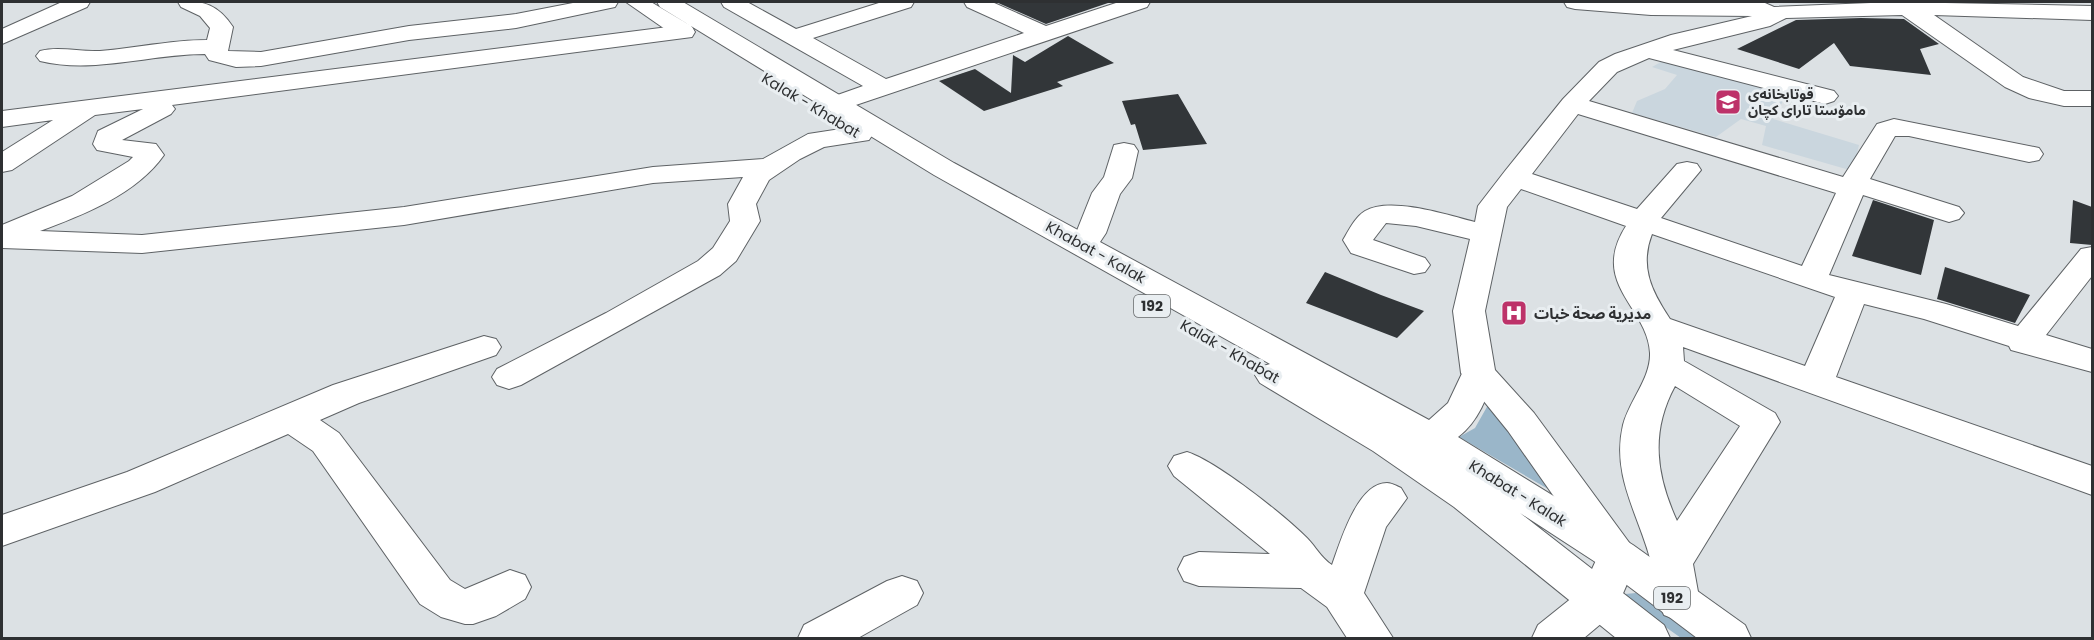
<svg xmlns="http://www.w3.org/2000/svg" width="2094" height="640" viewBox="0 0 2094 640" font-family="Poppins,'Noto Sans Arabic',sans-serif">
<rect width="100%" height="100%" fill="#dce1e4"/>
<!-- built -->
<path fill="#cad6de" d="M1668,58L1782,88L1778,99L1783,101L1773,119L1859,145L1853,171L1762,145L1766,126L1741,119L1716,137L1632,113L1637,101L1665,89L1677,75L1652,67Z"/>
<!-- forest -->
<path fill="#9ab6c9" d="M1488,405L1508,426L1555,493L1459,437L1475,428Z
M1636,593L1700,638H1681L1626,599L1625,594Z"/>
<!-- building -->
<path fill="#323639" d="M996,2H1107L1108,3L1046,24Z
M1861,18L1904,19L1939,44L1920,49L1931,75L1850,66L1834,43L1799,69L1737,49L1796,20Z
M1068,36L1114,63L1057,82L1063,86L984,111L939,81L975,69L1011,93L1013,55L1025,62Z
M1178,94L1207,144L1143,150L1135,124L1131,125L1122,101Z
M1873,200L1934,220L1921,275L1852,256Z
M2073,200L2092,207V245L2070,243Z
M1945,267L2030,295L2015,323L1937,299Z
M1325,272L1381,295L1424,311L1397,338L1306,303Z"/>
<g fill="none" stroke-linecap="round" stroke-linejoin="round">
<defs>
<path id="minor" d="M62,2H90L87,7L2,44V29Z
M178,2C204,0 218,5 233,27L228,51L261,52L409,26L516,14L578,2H618L615,7L516,28L409,40L261,66L236,67L209,60L205,54C151,54 94,74 40,61L36,56L40,51C59,46 80,52 100,51C136,48 171,40 207,40L210,28L200,16L181,7Z
M721,2H747L796,29L882,2H914L911,7L813,38L886,79L1024,33L967,7L964,2H992L1046,26L1119,2H1150L1147,7L838,111L829,108L825,103L829,98L863,86L724,7Z
M1564,2L1765,3L1774,7L1895,2L2092,6V20L1934,15L2023,77L2064,91H2092V106H2064L2029,98L2005,87L1902,15L1786,18L1770,26L1673,50L1834,91L1838,96L1834,101L1825,104L1649,58L1617,72L1589,101L1843,177L1877,124L1894,119L2039,148L2043,154L2039,160L2029,162L1909,136H1895L1870,179L1959,207L1964,213L1959,219L1949,222L1863,195L1829,275L1946,304L2018,326L2081,249L2092,247V276L2046,335L2092,349V372L2011,350L2009,346L1924,319L1864,304L1836,377L2092,466V495L1683,347L1684,361L1775,413L1780,422L1693,564L1700,603L1694,615L1679,621L1664,615C1655,598 1656,581 1651,562C1639,515 1611,476 1623,425C1629,401 1651,378 1650,353C1648,307 1589,284 1626,226L1521,189L1507,207L1485,311L1495,370L1534,413L1639,556L1615,612L1584,638H1532L1538,625L1583,589L1597,558L1508,431L1461,373L1453,311L1470,239L1416,226L1386,223L1373,240L1425,258L1430,265L1425,272L1414,274L1351,253L1343,240C1349,230 1355,217 1365,211C1390,196 1448,215 1475,222L1478,206L1505,171L1563,99L1599,62L1615,54L1671,35L1752,16L1651,15L1575,9L1567,7ZM1578,114L1836,193L1802,266L1661,218L1701,170L1697,164L1687,162L1677,164L1637,209L1532,174ZM1652,234L1835,297L1805,366L1670,319C1652,292 1639,267 1652,234ZM1675,386L1740,426L1677,521C1656,475 1650,432 1675,386Z
M684,25L692,27L695,32L692,37L172,105L175,109L171,114L122,140L156,144L164,155C137,194 83,215 40,231L142,235L404,207L653,167L763,159L808,134L860,126L869,128L873,134L869,140L824,147L800,159L769,180L756,204L760,221L736,261L720,275L521,385L509,389L497,385L492,377L497,369L606,313L698,261L713,248L730,221L728,204L743,177L653,183L404,225L142,253L2,248V225L72,196L129,161L133,157L97,150L93,144L98,131L143,109L95,115L12,170L2,172V152L53,120L2,127V111Z
M1124,143L1134,145L1138,151L1132,178L1120,194L1106,233L1094,251L1083,254L1072,251L1068,245L1076,233L1092,193L1104,177L1114,145Z
M484,336L496,339L501,347L496,355L359,403L320,420L339,433L450,580L465,589L510,570L525,575L531,587L525,599L496,616L473,624H465L441,617L420,604L313,451L288,434L155,492L2,546V515L127,472L333,385Z
M1187,452C1216,461 1284,515 1307,538C1316,547 1321,558 1332,565C1340,543 1357,483 1387,483C1391,483 1397,486 1401,488L1407,498L1386,527L1364,593L1393,638H1347L1327,607L1301,588L1199,586L1184,581L1178,569L1184,557L1199,552L1270,554L1174,476L1168,466L1174,456Z
M902,576L917,581L923,593L917,605L858,638H798L804,625L887,581Z"/>
<path id="major" d="M626,2H651L691,26L694,31L691,36H675Z
M657,2H683L954,163L1429,420L1448,403L1466,365L1478,361L1490,365L1495,373C1487,397 1479,421 1458,437L1633,545L1745,625L1751,638H1697L1603,567L1520,513L1664,625L1670,638H1616L1454,507L1373,451L1260,383L1255,375L1260,367L1270,364L934,175L660,7Z"/>
</defs>
<!-- minor casing -->
<use href="#minor" stroke="#5e6265" stroke-width="2"/>
<!-- major casing -->
<use href="#major" stroke="#5e6265" stroke-width="2"/>
<!-- minor -->
<use href="#minor" fill="#fff" fill-rule="evenodd"/>
<!-- major -->
<use href="#major" fill="#fff" fill-rule="evenodd"/>
</g>
<!-- icons -->
<defs>
<symbol id="school-square" viewBox="-11 -11 22 22"><rect x="-9" y="-9" width="18" height="18" rx="4" fill="#bd3269" stroke="#e9eef1"/><path d="M0-5L7-2L0 1L-7-2ZM-4 1L0 2.5L4 1V4Q0 6-4 4Z" fill="#fff"/></symbol>
<symbol id="hospital-square" viewBox="-11 -11 22 22"><rect x="-9" y="-9" width="18" height="18" rx="4" fill="#bd3269" stroke="#e9eef1"/><path d="M-5-5h3v3.5h4V-5h3V5h-3V1.5h-4V5h-3Z" fill="#fff"/></symbol>
</defs>
<g fill-rule="evenodd">
<use href="#school-square" x="1713" y="87" width="30" height="30"/>
<use href="#hospital-square" x="1499" y="298" width="30" height="30"/>
</g>
<g text-anchor="middle" dominant-baseline="central" stroke-width="6" stroke-linejoin="round" paint-order="stroke">
<!-- far-poi labels -->
<g font-size="14" font-weight="bold" fill="#2e3032" stroke="#e9eef1" text-anchor="start">
<text x="1748" y="94">قوتابخانەی<tspan x="1748" dy="16">مامۆستا تارای کچان</tspan></text>
</g>
<!-- shield labels -->
<g fill="#e9eef1" stroke="#66696b" stroke-width="1.5">
<rect x="1134" y="295" width="36" height="22" rx="4.5"/>
<rect x="1654" y="587" width="36" height="22" rx="4.5"/>
</g>
<g font-size="14" font-weight="bold" fill="#2e3032">
<text x="1152" y="306">192</text>
<text x="1672" y="598">192</text>
</g>
<!-- street labels -->
<g font-size="15" fill="#2e3032" stroke="#e9eef1">
<text transform="translate(811 105) rotate(31)">Kalak - Khabat</text>
<text transform="translate(1096 252) rotate(29)">Khabat - Kalak</text>
<text transform="translate(1230 351) rotate(30)">Kalak - Khabat</text>
<text transform="translate(1518 493) rotate(32)">Khabat - Kalak</text>
</g>
<!-- poi labels -->
<g font-size="15" font-weight="bold" fill="#2e3032" stroke="#e9eef1" text-anchor="start">
<text x="1534" y="313">مديرية صحة خبات</text>
</g>
</g>
<!-- border -->
<rect width="2094" height="640" fill="none" stroke="#2e3032" stroke-width="6"/>
</svg>
